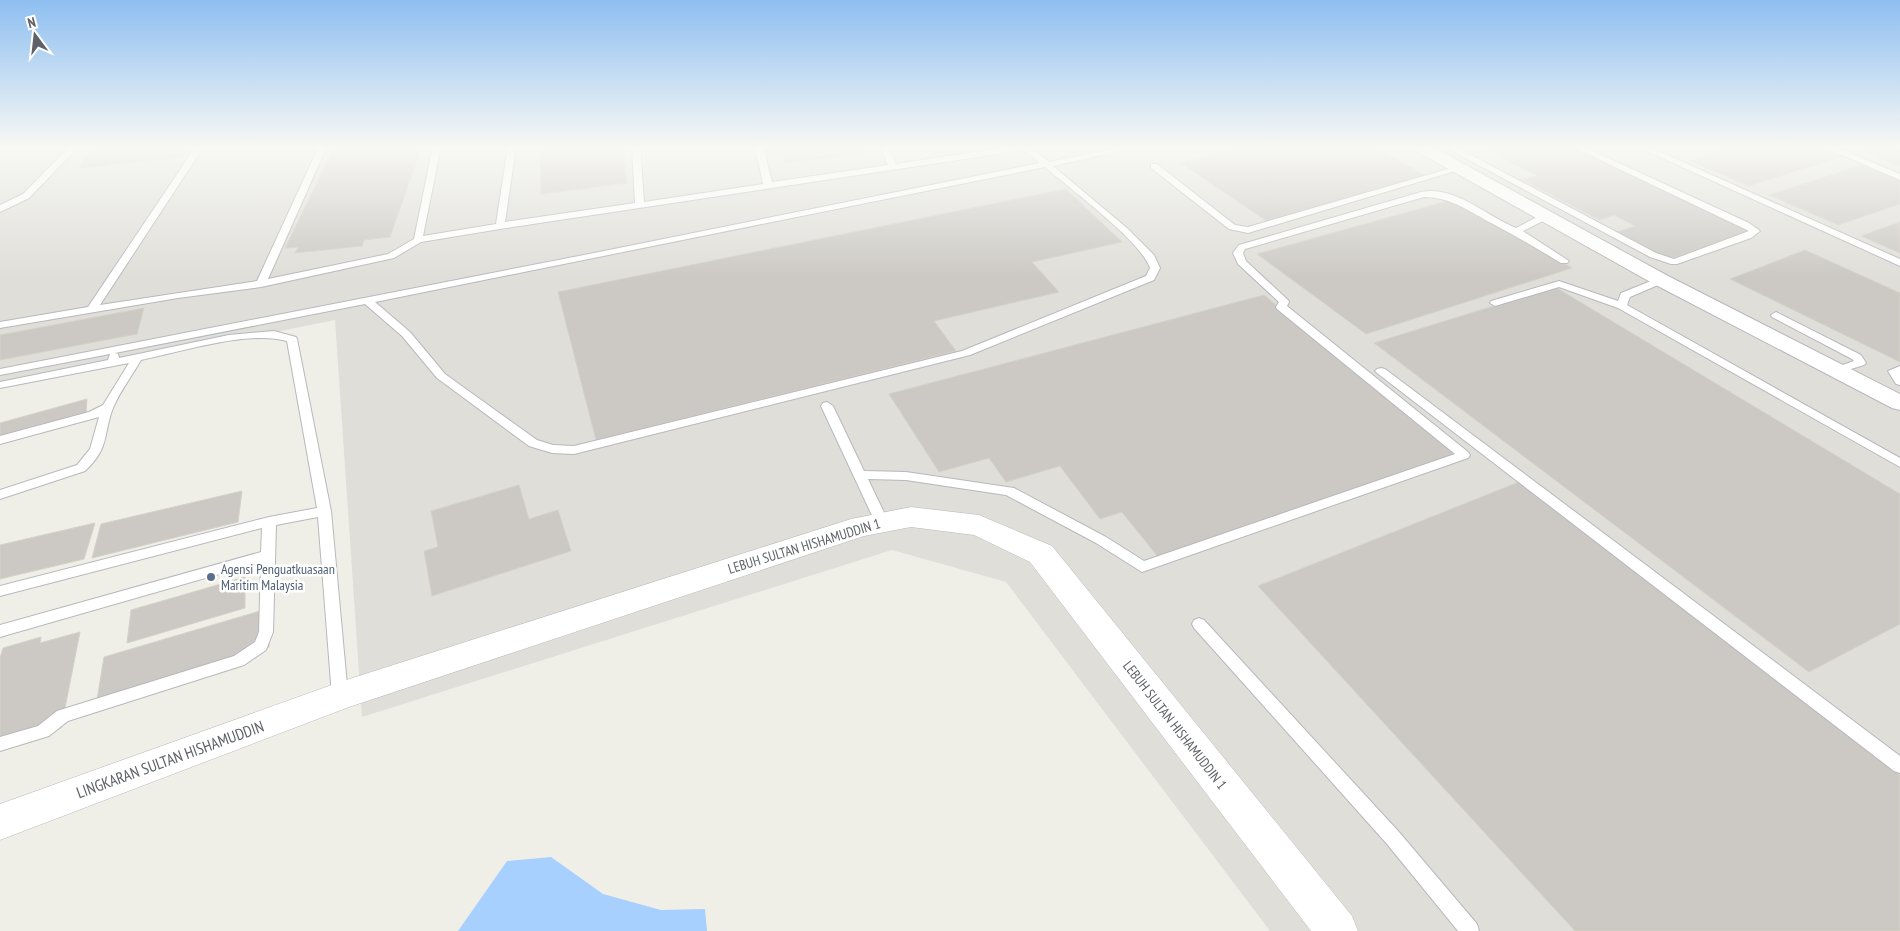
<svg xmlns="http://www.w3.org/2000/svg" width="1900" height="931" viewBox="0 0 1900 931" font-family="'PT Sans Narrow',sans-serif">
<rect width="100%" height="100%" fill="#f0efe7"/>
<!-- industrial -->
<path fill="#dfded9" d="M0,146H1900V931H1270L1006,582L892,550L362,717L335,320L0,387Z"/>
<!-- water -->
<path fill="#a8d0ff" d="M551,857L603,894L661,910L705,909L707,931H458L507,861Z"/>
<!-- building -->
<path fill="#ccc9c4" stroke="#d5d1c5" d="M95,146H191L185,156L79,168Z
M335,146H422L390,237L364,240L362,246L295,253L299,247L285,248Z
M540,146H622L627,183L541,194Z
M765,146H862L865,154L785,162L783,153L767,154Z
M1250,146H1372L1430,178L1268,222L1181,163Z
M1479,146H1583L1760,229L1663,261L1611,234L1635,226L1614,215L1599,220L1523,180L1538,176Z
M1661,146H1687L1672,151Z
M1738,146H1822L1845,155L1749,186L1690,161Z
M1851,146H1900V166Z
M1865,164L1900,177V204L1838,225L1769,195Z
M1066,189L1122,242L1032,262L1059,292L934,321L956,351L596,440L558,292Z
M1451,200L1572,268L1366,334L1257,254Z
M1900,222V253L1861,236Z
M1805,250L1900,293V362L1730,279Z
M1555,287L1900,494V624L1809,672L1374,343Z
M1264,295L1459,456L1159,558L1122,512L1100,519L1060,466L1006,482L989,458L939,472L889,394Z
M144,308L137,334L0,360V335Z
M87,399L86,414L0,437V423Z
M1519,482L1900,775V931H1575L1258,586Z
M519,485L529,519L558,510L571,551L432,596L424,551L438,547L431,511Z
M242,491L238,522L92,558L101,524Z
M95,523L84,559L0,579V545Z
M245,577V608L127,643L131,610Z
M270,608L269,647L97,700L104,657Z
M80,632L61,728L0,747V658L3,648L41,637L40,643Z"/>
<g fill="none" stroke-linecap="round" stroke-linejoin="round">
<defs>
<path id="service" d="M70,146H79L29,198L0,212V205L23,194Z
M196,146H204L100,305L257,281L319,146H327L268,279L388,254L414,239L433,146H441L423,236L496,224L508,146H516L505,222L635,203L632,146H640L644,202L763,184L755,146H763L772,182L888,165L880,146H888L896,164L1013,146H1035L1032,148L1049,162L1126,146H1143L1053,166L1128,229L1154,255L1160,268L1154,280L970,355L574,454L552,453L529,446L437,378L402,336L365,304L115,353L118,354L119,358L229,335L274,331L296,337L297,339L331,511L348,696L346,701L340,703L334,701L332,696L318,517L276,525L273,632L266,650L244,665L68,721L49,736L0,751V737L38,726L57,711L234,656L255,642L259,632L261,562L0,637V625L261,552L262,528L0,596V586L269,517L317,508L287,341C248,330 181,352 141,360C132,376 120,391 113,408C103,434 110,448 85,471L0,499V490L77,465L90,449L99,417L0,444V436L89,412L103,405L129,363L0,388V382L108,360L110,354L0,375V369L584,255L1040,163L1024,150L500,229L421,242L394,258L261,287L178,298L0,328V322L88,307ZM1045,167C1070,189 1141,241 1150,268L1146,276L962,351L574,446L553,445L537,440L445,374L410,332L375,302Z
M1443,146H1454L1656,253L1674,259L1749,231L1571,146H1582L1749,223L1760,231L1751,238L1677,264H1671L1650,257Z
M1636,146H1647L1900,259V266Z
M1821,146H1833L1900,174V180Z
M1151,164H1157L1235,225L1248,227L1455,167L1462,169L1248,233L1229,229L1151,168Z
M1421,192C1455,185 1486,216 1516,228L1543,214H1549V218L1523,231L1569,261L1567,263H1561C1538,249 1516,236 1493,224C1470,212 1451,197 1424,197L1245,249L1243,253L1246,261L1288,300L1289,302L1287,306L1468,452L1470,455L1468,458L1142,572L1096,543L1006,495L906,480L868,479L888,521L886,524H876L821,406L823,403L827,402L833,406L864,471L906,472L1014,488L1106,537L1144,561L1455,454L1277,309L1276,307L1279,302L1238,264L1233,253L1239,245Z
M1661,277L1666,280L1665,282L1630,297L1627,305L1900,458V467L1618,308L1559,287L1495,306L1490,303L1491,301L1559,281L1618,301L1621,293Z
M1776,312L1861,355L1866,363L1864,365L1838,373L1834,372L1832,370L1834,368L1854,361L1852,359L1772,317L1771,315Z
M1900,366V385L1896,384L1888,371Z
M1381,368L1385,369L1900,756V773L1894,771L1377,373L1375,371L1377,369Z
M1199,618L1204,620L1399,832L1477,924L1479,931H1458L1387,844L1194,628L1192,624L1194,620Z"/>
<path id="minor" d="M1411,146H1431L1668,276L1900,394V410L1892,408L1654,284L1413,149Z"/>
<path id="tertiary" d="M911,507L979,515L1052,546L1352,916L1358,931H1311L1030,562L974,535L911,527L864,536L349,707L0,840V804L340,682L851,519Z"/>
</defs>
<!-- service casing -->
<use href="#service" stroke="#b7b8bd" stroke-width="2"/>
<!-- minor casing -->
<use href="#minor" stroke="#b7b8bd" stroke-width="2"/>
<!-- tertiary casing -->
<use href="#tertiary" stroke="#b7b8bd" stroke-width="1"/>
<!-- service -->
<use href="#service" fill="#fff" fill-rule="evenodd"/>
<!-- minor -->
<use href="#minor" fill="#fff" fill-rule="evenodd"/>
<!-- tertiary -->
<use href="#tertiary" fill="#fff" fill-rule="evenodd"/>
</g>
<!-- sky -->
<linearGradient id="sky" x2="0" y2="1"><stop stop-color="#8ebff1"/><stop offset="0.53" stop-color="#f8f8f4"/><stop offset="1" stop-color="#f8f8f4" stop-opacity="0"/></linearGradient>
<rect width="1900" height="277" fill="url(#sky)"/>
<!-- markers -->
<circle fill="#5c6f8a" stroke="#fff" stroke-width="2" cx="211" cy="577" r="5"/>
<g text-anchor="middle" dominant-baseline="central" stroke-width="5" stroke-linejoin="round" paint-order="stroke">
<!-- street labels -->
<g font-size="14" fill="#5e6167" stroke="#fff">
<text transform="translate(804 546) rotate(-17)">LEBUH SULTAN HISHAMUDDIN 1</text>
<text transform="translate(1175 725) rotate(52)">LEBUH SULTAN HISHAMUDDIN 1</text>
</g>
<!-- service labels -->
<g font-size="14" fill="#4e5e75" stroke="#fff" text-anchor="start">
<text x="221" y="569">Agensi Penguatkuasaan<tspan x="221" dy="16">Maritim Malaysia</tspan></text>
</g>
<!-- near-street labels -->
<g font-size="16" fill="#5e6167" stroke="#fff">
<text transform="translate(170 759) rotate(-20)">LINGKARAN SULTAN HISHAMUDDIN</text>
</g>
</g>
<!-- north arrow -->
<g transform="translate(35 35) rotate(345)" stroke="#ffffff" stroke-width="4" paint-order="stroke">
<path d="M0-4L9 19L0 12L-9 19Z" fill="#5e6167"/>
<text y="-8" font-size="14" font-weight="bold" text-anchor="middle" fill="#5e6167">N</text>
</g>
</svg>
